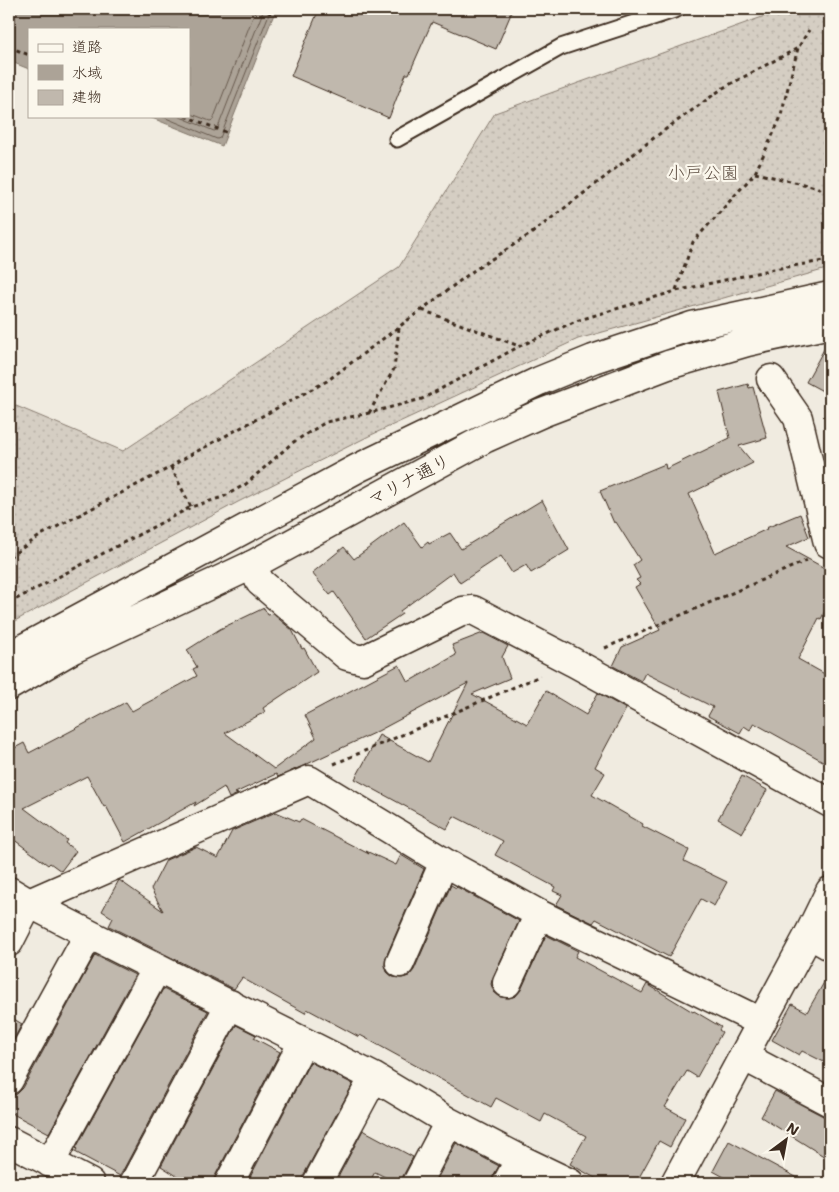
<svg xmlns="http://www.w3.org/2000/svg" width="839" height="1192" viewBox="0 0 839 1192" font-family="'Shantell Sans','Klee One',sans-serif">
<defs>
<pattern id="grass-dots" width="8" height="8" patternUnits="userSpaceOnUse" patternTransform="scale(1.25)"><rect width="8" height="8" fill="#d5cec3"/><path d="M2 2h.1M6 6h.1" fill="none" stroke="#b8b1a7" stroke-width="1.8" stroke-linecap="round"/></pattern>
</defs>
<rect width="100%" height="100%" fill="#f0ebe0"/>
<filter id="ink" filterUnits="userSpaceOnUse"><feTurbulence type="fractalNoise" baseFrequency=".02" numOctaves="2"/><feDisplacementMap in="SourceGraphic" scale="10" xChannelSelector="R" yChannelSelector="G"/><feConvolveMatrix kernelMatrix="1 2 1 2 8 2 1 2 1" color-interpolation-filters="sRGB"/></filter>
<g filter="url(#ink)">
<!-- grass -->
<path fill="url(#grass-dots)" stroke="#887c70" d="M768,9H830V268L578,339L369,436L238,502L9,624V403L123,451L399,267L495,113L765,16Z"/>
<!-- water -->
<path fill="#aca397" stroke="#7f7367" d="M9,9H276L222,146L147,116H189V29H29V69L9,61Z"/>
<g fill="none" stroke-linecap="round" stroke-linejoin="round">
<!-- shore -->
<path stroke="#685a4e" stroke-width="1" d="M189,113L210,121L213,120L256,9
M161,116L217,139L220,138L271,9
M178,116L214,131L217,130L264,9"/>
</g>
<!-- building -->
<path fill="#c0b8ad" stroke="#3b2a1e" d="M319,9H513L496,49L432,22L409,74H406L389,118L291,76Z
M829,340H830V395L806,382Z
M748,384L749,388L753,387L767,438L739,446L753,463L689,494L715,553L767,529L766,528L800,514L809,537L786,547L830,571V601L821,619L819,618L798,659L830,677V765L754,723L750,730L744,726L740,733L708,716L713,707L645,673L641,681L613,666L622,647L660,630L635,587L640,584L636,580L640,578L633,565L640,560L616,522L614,523L600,491L665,464L666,469L730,438L719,392Z
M542,500L569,550L531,573L526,565L512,573L501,556L460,583L453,572L400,611L402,614L366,638L334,592L330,595L312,573L344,547L354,559L404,522L422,547L428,542L429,544L450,533L461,549Z
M264,608L268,615L273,614L292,630L302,649L304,648L317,672L263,708L265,712L225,733L274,769L316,738L305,715L399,665L408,682L456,655L452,645L483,633L508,646L502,657L510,678L472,694L527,724L546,691L586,715L598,693L626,709L595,767L605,773L592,795L643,824L642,826L689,850L684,861L727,882L714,906L701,899L669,957L596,919L593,923L556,905L562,895L553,891L555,887L495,855L503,841L454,816L447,829L355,779L379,735L428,762L468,683L378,731L305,765L278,777L276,774L235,793L238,794L229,798L224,787L194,806L196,802L125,842L106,806L104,807L87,776L24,808L67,840L65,843L76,851L61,871L50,863L48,865L9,836V796L11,798L14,794L9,785V751L24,743L29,753L126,702L132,711L197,676L193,669L197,667L187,650L220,629Z
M742,776L767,790L742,833L718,819Z
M276,812L299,822L301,819L369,854L366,851L396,865L401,855L424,869L386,957L385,965L387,972L393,977L402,978L409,976L414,970L451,885L456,888L457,887L519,921L493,977L491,984L494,992L500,997L509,998L516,996L521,990L546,935L578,951L575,957L642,993L647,984L693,1012L694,1011L721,1027L719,1030L722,1032L697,1077L687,1071L665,1107L685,1118L670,1147L659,1141L636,1183H604L570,1164L586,1136L545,1114L541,1122L496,1098L491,1107L360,1035L359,1037L307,1009L305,1013L242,978L234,989L109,926L113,918L102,911L119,880L163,911L151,889L166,860L196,847L218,858L232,831Z
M95,955L135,975L49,1133L9,1112V1096L17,1094L23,1088Z
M830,972V1065L802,1051L799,1055L772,1040L792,1004L807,1012Z
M163,989L208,1011L120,1176L75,1152L77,1149L76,1148Z
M9,1016L22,1024L9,1048Z
M236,1025L256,1035L254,1038L280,1052L215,1176L213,1183H188L161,1166Z
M310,1062L353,1084L303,1176L301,1183H247Z
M775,1091L823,1116L830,1118V1160L761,1117Z
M363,1130L413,1157L403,1176L401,1183H397L375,1172L369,1183H335Z
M729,1141L807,1183H735L713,1171Z
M456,1143L499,1166L493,1176L491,1183H435Z"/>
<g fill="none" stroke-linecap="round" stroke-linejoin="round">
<defs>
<path id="lane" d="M397,139L561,47L677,9"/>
<path id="street" d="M771,379L798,418L828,543L830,544
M252,565L260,582L347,656L363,660L463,611L473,610L573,662L830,803
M9,891L29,903L89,934L374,1077L449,1122L520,1159L570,1183
M809,934L830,946
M9,942L29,903L309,780L444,862L539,914L761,1022
M400,963L444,862
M507,983L539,914
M743,1056L830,1102
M9,1080L89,934
M9,1141L90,1183
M50,1163L157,968
M134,1183L230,1004
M229,1183L303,1042
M317,1183L374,1077
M417,1183L449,1122
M507,1183L520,1159"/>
<path id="secondary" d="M9,656L358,468L539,381L593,359L692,326L830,296
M9,686L73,649L252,565L486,438L542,413L668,365L747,342L830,324
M675,1183L809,934L830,891"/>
</defs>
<!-- lane casing -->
<use href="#lane" stroke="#3b2a1e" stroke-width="19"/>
<!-- street casing -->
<use href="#street" stroke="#3b2a1e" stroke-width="31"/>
<!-- secondary casing -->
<use href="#secondary" stroke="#3b2a1e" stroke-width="31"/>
<!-- path -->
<path stroke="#3b2a1e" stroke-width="3" stroke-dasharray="4 4" stroke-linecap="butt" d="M260,9L274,14
M9,47L29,55
M185,116L228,133
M755,173L816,187L830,194
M676,290L693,242L755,173L780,119L798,48
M422,310L519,346
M369,413L394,369L399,328
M171,467L191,507
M9,557L43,534L171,467L181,460L327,381L473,271L532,233L605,177L655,137L723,88L798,48L809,30
M9,603L191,507L223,497L246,484L292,443L326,422L369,413L422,399L520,346L576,321L676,291L774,269L830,260
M605,648L808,560
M334,764L540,676"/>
<!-- lane -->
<use href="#lane" stroke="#fbf7ec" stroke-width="15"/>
<!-- street -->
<use href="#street" stroke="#fbf7ec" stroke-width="28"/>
<!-- secondary -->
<use href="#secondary" stroke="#fbf7ec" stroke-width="28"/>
</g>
</g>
<g text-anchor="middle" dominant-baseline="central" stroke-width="4.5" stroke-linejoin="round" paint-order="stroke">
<!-- park labels -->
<g font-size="18" fill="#625347" stroke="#fbf7ec">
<text x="703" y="173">小戸公園</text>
</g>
<!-- street labels -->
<g font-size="18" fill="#3b2a1e" stroke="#fbf7ec">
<text transform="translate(409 480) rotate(-28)">マリナ通り</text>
</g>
</g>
<!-- margin -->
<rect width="839" height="1192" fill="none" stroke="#fbf7ec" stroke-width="30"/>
<rect x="15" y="15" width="809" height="1162" fill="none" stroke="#3b2a1e" stroke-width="2" filter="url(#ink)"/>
<!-- legend -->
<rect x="28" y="28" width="162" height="90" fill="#fbf7ec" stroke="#aea59a"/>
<rect x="38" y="44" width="25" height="8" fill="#fbf7ec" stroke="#aea59a"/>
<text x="72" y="52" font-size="15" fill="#3b2a1e">道路</text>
<rect x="38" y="65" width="25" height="15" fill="#aca397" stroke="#aea59a"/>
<text x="72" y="78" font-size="15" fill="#3b2a1e">水域</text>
<rect x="38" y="90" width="25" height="15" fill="#c0b8ad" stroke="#aea59a"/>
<text x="72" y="102" font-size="15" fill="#3b2a1e">建物</text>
<!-- north arrow -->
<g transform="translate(786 1140) rotate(32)" stroke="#fbf7ec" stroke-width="4" paint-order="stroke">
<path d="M0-4L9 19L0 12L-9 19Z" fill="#3b2a1e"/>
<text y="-8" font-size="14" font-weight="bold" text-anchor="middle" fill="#3b2a1e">N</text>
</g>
</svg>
